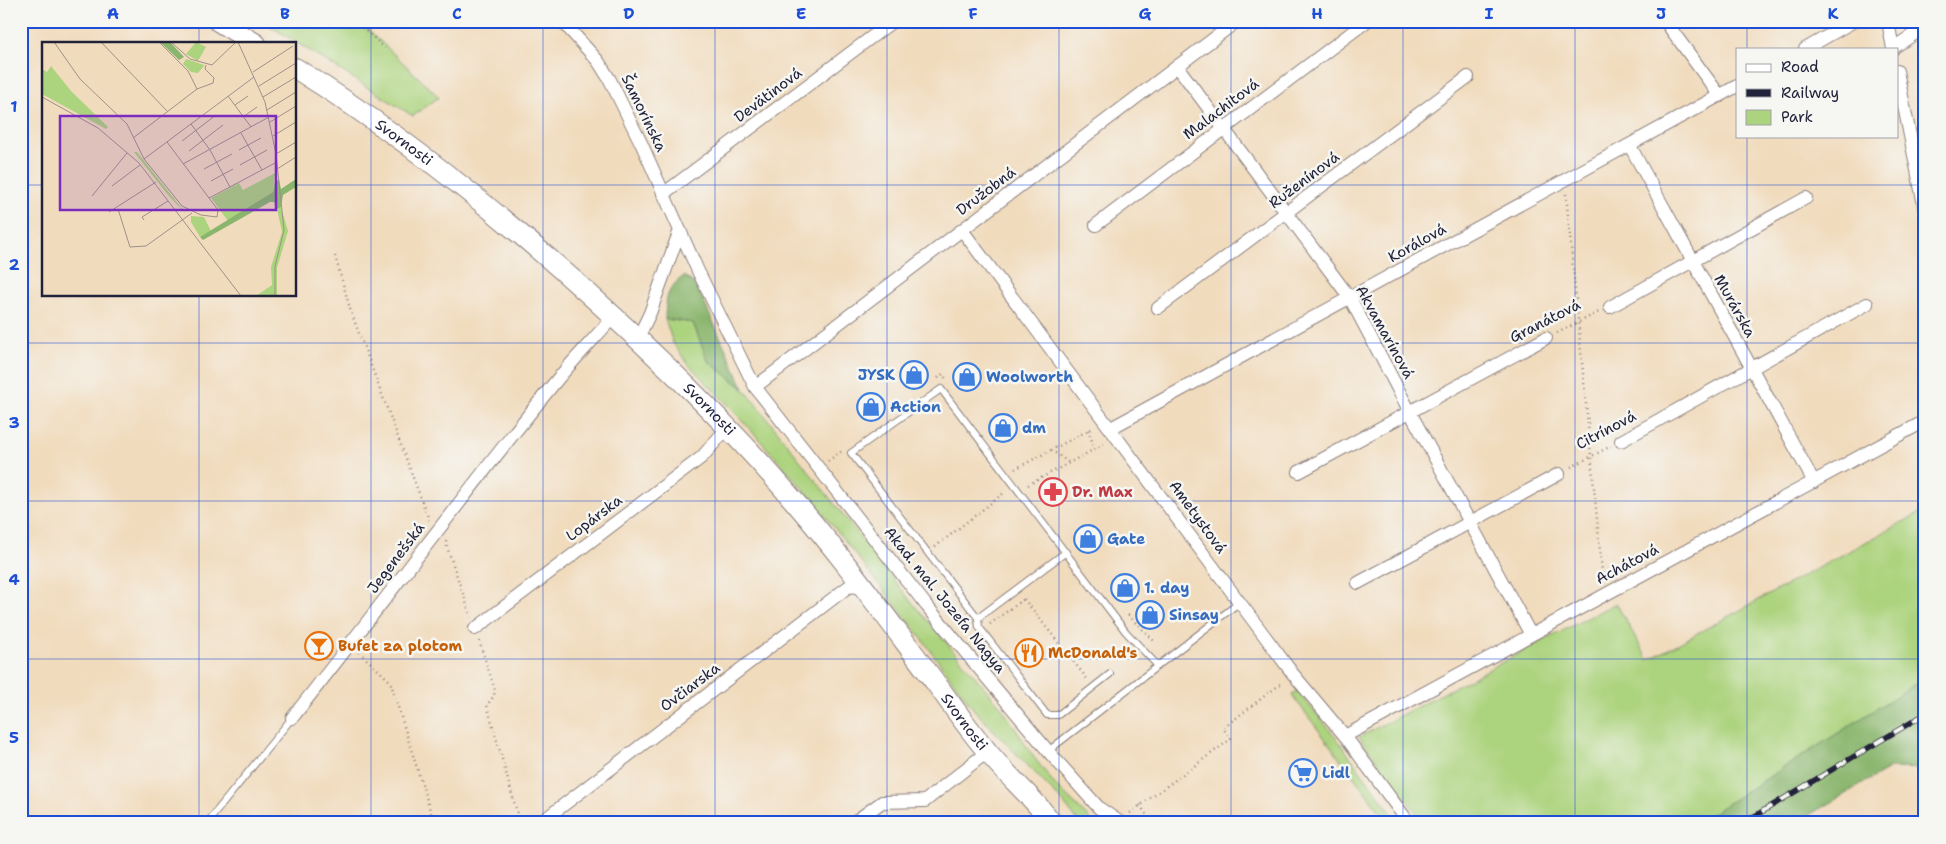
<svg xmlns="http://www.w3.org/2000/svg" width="1946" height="844" viewBox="0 0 1946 844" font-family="'Shantell Sans',sans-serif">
<rect width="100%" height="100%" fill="#f6f6f2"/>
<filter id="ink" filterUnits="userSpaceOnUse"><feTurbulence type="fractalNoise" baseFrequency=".02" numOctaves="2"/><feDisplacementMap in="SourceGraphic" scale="10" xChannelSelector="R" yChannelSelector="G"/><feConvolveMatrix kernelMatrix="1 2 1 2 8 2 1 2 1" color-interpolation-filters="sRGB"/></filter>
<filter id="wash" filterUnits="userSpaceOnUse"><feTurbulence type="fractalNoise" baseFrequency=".0096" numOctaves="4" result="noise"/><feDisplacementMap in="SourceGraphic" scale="20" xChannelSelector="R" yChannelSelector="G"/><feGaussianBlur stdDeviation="1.12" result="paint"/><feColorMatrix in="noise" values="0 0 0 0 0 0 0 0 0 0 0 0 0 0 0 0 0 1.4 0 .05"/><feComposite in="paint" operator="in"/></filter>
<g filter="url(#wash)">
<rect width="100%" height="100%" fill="#f1dbbd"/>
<!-- green -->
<path fill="#acd37d" stroke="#677a5c" d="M262,21H359L439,97L413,116Z
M665,319L693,323L708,361L744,389L910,600L1002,708L1033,756L1056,786L1094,823H1079L1063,802L975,711L914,628L805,491L732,409L688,364L673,343Z
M1925,510V650L1920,681L1697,823H1424L1359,737L1616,603L1648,660Z
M1297,691L1331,731L1399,823H1389L1378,809L1292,695Z"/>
<!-- forest -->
<path fill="#89b56c" stroke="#566c54" d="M684,276L696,285L744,389L708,361L693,323L665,319C666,298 666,289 684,276Z
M1925,650V769L1890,768L1795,823H1697L1920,681Z"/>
</g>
<g filter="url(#ink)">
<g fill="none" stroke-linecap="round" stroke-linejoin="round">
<defs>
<path id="lane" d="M1066,552L978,618L851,453L941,389L1126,632L1158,666
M978,618L979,627L1047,715H1058L1110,674
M1048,751L1240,602
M207,823L292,718"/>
<path id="street" d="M562,21L598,61L610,80L642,145L698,271L755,387L926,605L1048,751L1099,808L1121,823
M1665,21L1720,96
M1888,21L1893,49
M1893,48L1925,27
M1805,49L1854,21
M1177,66L1350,298L1410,412L1531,635
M1897,71L1925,210
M1630,146L1814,482
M663,194L893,21
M1096,225L1367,21
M962,230L1293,674L1345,736L1409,823
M1610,307L1806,198
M1158,308L1468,77
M638,338L650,313L680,230
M755,387L1237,21
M1111,428L1737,86
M1621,441L1867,304
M1299,472L1546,338
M1358,583L1559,474
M475,629L702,457L728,427
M292,718C381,606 466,491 556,381C575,358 595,338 614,316
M1345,736L1925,421
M540,823L848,587L863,586
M853,823L882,802L925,801L987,752"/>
<g id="primary">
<path d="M218,21L256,44"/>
<path id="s1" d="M295,68C401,134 498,212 590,295C662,360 732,428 795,502C845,560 889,621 935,682C952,705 968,729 987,751C1007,776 1033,797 1052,823"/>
</g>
</defs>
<!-- lane casing -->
<use href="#lane" stroke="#8a7e7c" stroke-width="8"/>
<!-- street casing -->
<use href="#street" stroke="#8a7e7c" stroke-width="14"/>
<!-- primary casing -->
<use href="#primary" stroke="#8a7e7c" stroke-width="22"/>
<!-- path -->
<path stroke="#8a7e7c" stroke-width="2.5" stroke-dasharray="1 4" stroke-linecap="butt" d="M355,21L385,48
M1566,194L1603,582
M335,256L351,312L429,520
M1557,333L1599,312
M938,378L943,374L946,379
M1088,430L1095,449
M1051,450L1068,462
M828,461L842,451
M1571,467L1611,446
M1015,469L1093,428
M1028,485L1104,444
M446,541L447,547L471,617
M935,547L1005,492
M1024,599L1088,680
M1128,615L1155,642
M990,624L1024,599
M479,641L495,690L494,696L487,705L520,823
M359,652L390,681L434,823
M1140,805L1152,823
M1130,813L1231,739L1223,728L1283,682"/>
<!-- lane -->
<use href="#lane" stroke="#fff" stroke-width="6"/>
<!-- street -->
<use href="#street" stroke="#fff" stroke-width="12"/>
<!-- primary -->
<use href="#primary" stroke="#fff" stroke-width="20"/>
<defs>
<path id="rail" d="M1743,823L1925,714"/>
</defs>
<!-- rail casing -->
<use href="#rail" stroke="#22223b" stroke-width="5.5"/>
<!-- rail -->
<use href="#rail" stroke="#f6f6f2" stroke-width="4" stroke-dasharray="11" stroke-linecap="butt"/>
</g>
</g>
<!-- grid -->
<path fill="none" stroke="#1d4ed8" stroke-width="1" stroke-opacity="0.55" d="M199,21V44M371,21V823M543,21V823M715,21V823M887,21V823M1059,21V823M1231,21V823M1403,21V823M1575,21V823M1747,21V49M1747,136V823M21,185H44M295,185H1925M199,295V823M21,343H1925M21,501H1925M21,659H1925"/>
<!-- icons -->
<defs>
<symbol id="shop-ring" viewBox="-11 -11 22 22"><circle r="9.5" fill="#f6f6f2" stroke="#3f7fe0" stroke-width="1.5"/><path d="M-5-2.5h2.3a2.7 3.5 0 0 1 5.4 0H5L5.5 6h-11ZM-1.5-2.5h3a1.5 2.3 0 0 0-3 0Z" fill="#3f7fe0"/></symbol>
<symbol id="pharmacy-ring" viewBox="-11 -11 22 22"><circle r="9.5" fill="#f6f6f2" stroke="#e0444e" stroke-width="1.5"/><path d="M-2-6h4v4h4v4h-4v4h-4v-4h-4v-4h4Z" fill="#e0444e"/></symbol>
<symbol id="bar-ring" viewBox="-11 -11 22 22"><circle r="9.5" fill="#f6f6f2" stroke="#e8710a" stroke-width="1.5"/><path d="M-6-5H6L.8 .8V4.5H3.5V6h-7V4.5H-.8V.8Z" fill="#e8710a"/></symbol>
<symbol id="restaurant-ring" viewBox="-11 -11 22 22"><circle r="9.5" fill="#f6f6f2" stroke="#e8710a" stroke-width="1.5"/><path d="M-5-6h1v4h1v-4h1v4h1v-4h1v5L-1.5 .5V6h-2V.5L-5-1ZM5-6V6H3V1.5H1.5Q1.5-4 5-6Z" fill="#e8710a"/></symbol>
<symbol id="supermarket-ring" viewBox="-11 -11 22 22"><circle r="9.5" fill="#f6f6f2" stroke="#3f7fe0" stroke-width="1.5"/><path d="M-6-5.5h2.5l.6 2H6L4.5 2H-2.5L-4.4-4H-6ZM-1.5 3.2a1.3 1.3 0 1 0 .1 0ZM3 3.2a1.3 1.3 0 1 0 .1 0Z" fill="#3f7fe0"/></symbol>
</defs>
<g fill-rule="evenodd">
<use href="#shop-ring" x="898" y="359" width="32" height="32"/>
<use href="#shop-ring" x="951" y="361" width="32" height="32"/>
<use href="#shop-ring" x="855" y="391" width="32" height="32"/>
<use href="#shop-ring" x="987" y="412" width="32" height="32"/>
<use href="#pharmacy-ring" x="1037" y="476" width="32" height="32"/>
<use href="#shop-ring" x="1072" y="523" width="32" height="32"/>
<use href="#shop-ring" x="1109" y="572" width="32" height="32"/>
<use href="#shop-ring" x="1134" y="599" width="32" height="32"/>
<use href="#bar-ring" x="303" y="630" width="32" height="32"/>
<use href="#restaurant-ring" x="1013" y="637" width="32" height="32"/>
<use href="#supermarket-ring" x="1287" y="757" width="32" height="32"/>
</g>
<g text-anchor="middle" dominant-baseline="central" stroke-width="5" stroke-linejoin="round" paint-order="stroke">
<!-- street labels -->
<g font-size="15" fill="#22223b" stroke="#f6f6f2">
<text transform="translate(768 95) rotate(-37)">Devätinová</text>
<text transform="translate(1221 109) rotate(-37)">Malachitová</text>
<text transform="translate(644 113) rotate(64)">Šamorínska</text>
<text stroke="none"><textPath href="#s1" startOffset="132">Svornosti</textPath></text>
<text transform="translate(1304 180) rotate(-37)">Ruženínová</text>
<text transform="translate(986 191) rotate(-37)">Družobná</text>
<text transform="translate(1417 243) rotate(-29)">Korálová</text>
<text transform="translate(1735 306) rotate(61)">Murárska</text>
<text transform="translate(1545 321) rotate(-27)">Granátová</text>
<text transform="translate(1385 332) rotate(61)">Akvamarínová</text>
<text stroke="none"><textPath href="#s1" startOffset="538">Svornosti</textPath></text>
<text transform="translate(1606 430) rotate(-28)">Citrínová</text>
<text transform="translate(1198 517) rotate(54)">Ametystová</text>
<text transform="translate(594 518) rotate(-37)">Lopárska</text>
<text transform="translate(396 558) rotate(-53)">Jegenešská</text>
<text transform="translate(1627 564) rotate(-28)">Achátová</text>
<text transform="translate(945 600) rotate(51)">Akad. mal. Jozefa Nagya</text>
<text transform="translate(690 687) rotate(-37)">Ovčiarska</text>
<text stroke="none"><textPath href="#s1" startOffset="942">Svornosti</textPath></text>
</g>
<!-- shop labels -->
<g font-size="15" font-weight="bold" fill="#366cbe" stroke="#f6f6f2" text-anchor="start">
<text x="895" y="375" text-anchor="end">JYSK</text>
<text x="986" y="377">Woolworth</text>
<text x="890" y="407">Action</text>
<text x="1022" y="428">dm</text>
<text x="1107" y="539">Gate</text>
<text x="1144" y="588">1. day</text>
<text x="1169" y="615">Sinsay</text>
<text x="1322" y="773">Lidl</text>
</g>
<!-- health labels -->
<g font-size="15" font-weight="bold" fill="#be3a42" stroke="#f6f6f2" text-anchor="start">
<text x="1072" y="492">Dr. Max</text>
</g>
<!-- food labels -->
<g font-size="15" font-weight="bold" fill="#c56008" stroke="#f6f6f2" text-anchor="start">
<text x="338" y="646">Bufet za plotom</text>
<text x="1048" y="653">McDonald's</text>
</g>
</g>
<!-- overview -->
<g transform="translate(42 42)">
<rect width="254" height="254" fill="#f1dbbd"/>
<path d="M154,0L164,5L156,19L144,12ZM144,17L162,23L161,25L156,31L149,30L141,22ZM9,24L29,49L66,85L64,87L0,52V27L5,30ZM92,110H95L145,173L126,153ZM233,131L231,150L186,179L169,156L197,141L201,148ZM239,165L246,189L235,226V253L214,254L230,243L229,225L240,190L235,167ZM149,174L162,175L169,189L158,195L149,180Z" fill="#acd37d"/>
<path d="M118,0H128L142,15L137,18ZM254,137V145L241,153L239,165L235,167L232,160H228L161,198L158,195L231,150L233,139L237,138L239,147Z" fill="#89b56c"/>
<path fill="none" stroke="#9e9189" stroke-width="1" d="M12,0L38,37L85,82L102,117L140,164L159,173L175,175L176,168L125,100M59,0L126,70M117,0L146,29L155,47M129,0L148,17L170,23L194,0M196,0L223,60L234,112L242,188L233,224V254M211,30L251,4M217,44L254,21M186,54L209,85M0,55L56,86L97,121L199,254M221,55L254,35M193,63L206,54M225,68L254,50M201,75L215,65M228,80L254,64M149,82L168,108L188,145M199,91L220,128M231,94L254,80M91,96L155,47L171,41L172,36L163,27L164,23M140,99L174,73M197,108L219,96M147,109L181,83M234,112L254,100M102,117L212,35M141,122L227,75M198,123L225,108M162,127L190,112M235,127L254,115M169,139L191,127M70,144L98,123M50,154L85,111M167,156L235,120M76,167L88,205L104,204L150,171M67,170L114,140M102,178L100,175L126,159"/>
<path fill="#7b2cbf" fill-opacity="0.15" stroke="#7b2cbf" stroke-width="2.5" d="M18,74H234V168H18Z"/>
<rect width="254" height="254" fill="none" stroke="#22223b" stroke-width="2.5"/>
</g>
<!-- margin -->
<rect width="1946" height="844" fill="none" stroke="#f6f6f2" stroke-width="55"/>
<!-- legend -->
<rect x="1736" y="48" width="162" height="90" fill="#f6f6f2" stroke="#a1a1a9"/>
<rect x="1746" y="64" width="25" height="8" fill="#ffffff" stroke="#a1a1a9"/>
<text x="1781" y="72" font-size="15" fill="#22223b">Road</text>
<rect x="1746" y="89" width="25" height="8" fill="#22223b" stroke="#a1a1a9"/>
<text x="1781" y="98" font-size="15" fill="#22223b">Railway</text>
<rect x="1746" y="110" width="25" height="15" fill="#acd37d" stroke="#a1a1a9"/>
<text x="1781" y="122" font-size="15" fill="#22223b">Park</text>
<rect x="28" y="28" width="1890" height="788" fill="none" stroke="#1d4ed8" stroke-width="2"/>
<g font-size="16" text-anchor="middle" font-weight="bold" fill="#1d4ed8">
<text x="113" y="19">A</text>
<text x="285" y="19">B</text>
<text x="457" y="19">C</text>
<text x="629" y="19">D</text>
<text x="801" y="19">E</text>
<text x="973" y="19">F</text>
<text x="1145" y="19">G</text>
<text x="1317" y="19">H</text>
<text x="1489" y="19">I</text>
<text x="1661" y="19">J</text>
<text x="1833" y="19">K</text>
<text x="14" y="112">1</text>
<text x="14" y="270">2</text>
<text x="14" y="428">3</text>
<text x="14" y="585">4</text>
<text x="14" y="743">5</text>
</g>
</svg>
